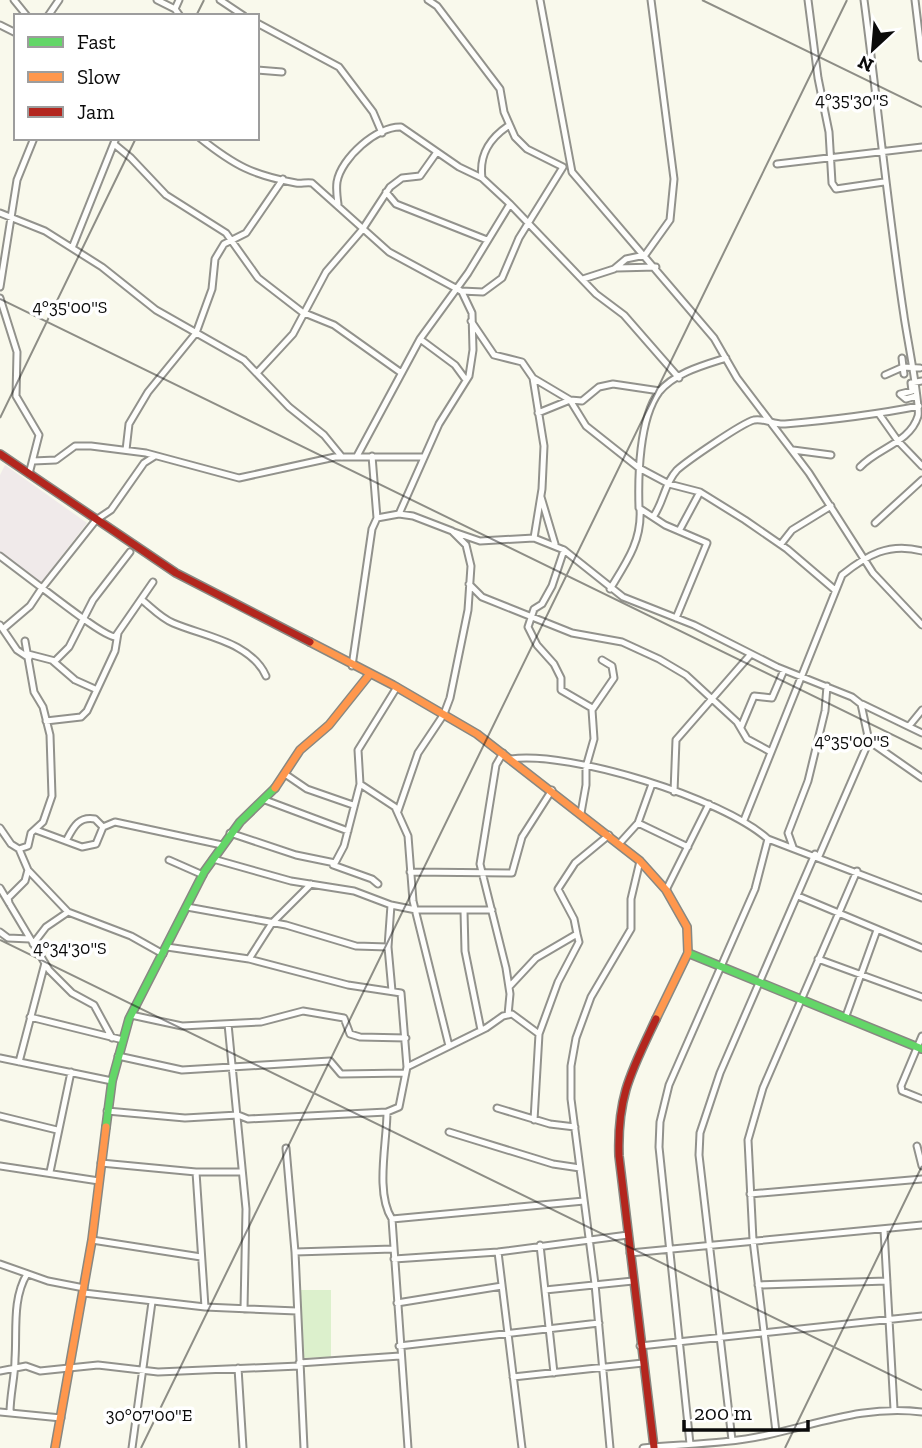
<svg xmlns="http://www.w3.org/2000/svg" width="922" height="1448" viewBox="0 0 922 1448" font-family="'Zilla Slab',serif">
<rect width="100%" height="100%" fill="#f9f9ec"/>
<!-- industrial -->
<path fill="#f0eaea" d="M5,465L87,523L40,584L0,556V475Z"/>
<!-- green -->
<path fill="#dcf0cc" d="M299,1290H331V1357L302,1358Z"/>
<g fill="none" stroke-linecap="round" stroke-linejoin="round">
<defs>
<path id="street" d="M14,0L27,16
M157,0L175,9
M179,0L175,9L180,16
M220,0L244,16
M428,0L437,6L500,89L504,112L515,137L527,149L563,167
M540,0L572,172L714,338L737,378L809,473L873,573L922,625
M808,0L818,78L829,132L832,183L836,189L884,182
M915,0L922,58
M48,16L59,0
M257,23L339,67L373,112L382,133
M0,25L16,33
M257,70L282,72
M200,138C235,166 253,175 296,183C301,184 306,182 312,183L389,252L461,291L483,292L502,278L519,238L563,167
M114,144L131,158L166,195L226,233L258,278L302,312L334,325L400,372
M777,164L922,147
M386,192L396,204L487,240
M338,204C337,197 336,189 337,182C341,158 377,126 401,127L459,167L482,178
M510,204L596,294L624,315L679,378
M0,213L45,231L102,267L156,310L244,360L289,407L324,435L342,457
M72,248L116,138
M617,268L656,267
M583,279L614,269L626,259L645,255L670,220L674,179L651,0
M0,287L17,180L34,138
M0,298L17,352L16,396L39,435L29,474
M471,321L494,355L522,362L533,378L544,446L542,489L534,538L564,550L552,586L542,604L534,609L528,627L537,645L554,664L561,678V690L592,708
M257,373L293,334L326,272L362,230L390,187L402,178L420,176L437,152
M904,374L903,367L920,368
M885,375L903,367L902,358
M533,378L570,400L586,426L639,468L669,484L700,492L745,520L787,549L835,590
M466,380L455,365L420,339L468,273L510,204L482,178C479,155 489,139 508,126
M916,396L906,399L900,394L912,391L911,383L922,381
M538,413L570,400L582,401L599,387L613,384L660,391
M879,414L898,441L922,466
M126,450L129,424L148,392L196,333L212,289L215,259L224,244L246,233L283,179
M793,450L831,455
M357,456L420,339
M372,456L377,518
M33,461L56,460L75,446H91L146,453L239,478L335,457H424
M860,467C877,448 910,443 918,416C921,406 906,332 904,316C888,211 878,106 864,0
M541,497L555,544
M399,514L439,424L469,376L473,350L472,313L462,292
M653,517C664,502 664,484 677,470C687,461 742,423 754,420C765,418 774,425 785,424C831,420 874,415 919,406
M875,523L922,480
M679,531L700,492
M454,532L480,541L534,538
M781,544L792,530L831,506
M564,550L623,597L694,625L777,667L852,697L861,704L869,741L922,778
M0,556L42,588L96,520L111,510L144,463L155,456
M469,584L482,597L572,633L622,642L659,659L686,675L737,722L747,739L771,752
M610,589C626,563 642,541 640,509
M142,600C152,608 161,618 173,623C203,636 251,642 266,676
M676,618L707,543L665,525L639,508C638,477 639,419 659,392C674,373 704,365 726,358
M0,625L17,650L29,658
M3,629L30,606L42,588C56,598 103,636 115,637L153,582
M28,654L55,661L69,647L93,600L130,552
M53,661L75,680L95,689
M352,666L372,529L377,518L399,514L413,516L452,531L466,545L471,566L468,610L450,698L444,714L418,753L398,811
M397,687L358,750L360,784L395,807L408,836L413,901L449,1046
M862,704L922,733
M46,721L81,717L87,711L115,651L118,633
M909,726L922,710
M741,727L754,696L772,698L784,670
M503,753L496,765L480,864L506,968L510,994L508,1015
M511,759C571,751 722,798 768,839L922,898
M285,774L307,789L353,805
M674,792L676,740L751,654
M265,800L348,831
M581,813L586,785V767L594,739L592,710L614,678L612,666L602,660
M744,820L842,575C867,555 889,542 922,551
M638,823L652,784
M0,828L11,844L19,849
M36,830L82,847L96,844L103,827L115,822L222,845
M230,833L296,855L335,863L344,846L360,784
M66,841C73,828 78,816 95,819L103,827
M619,844L638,823L688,847
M793,847L788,833L808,781L825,711L827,686
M819,856L869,741
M213,859L291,881L354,891L391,905L388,947L392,991
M169,860L203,875
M333,865L372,879L378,884
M28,870L68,912
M410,872L512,873L522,837L552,790
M0,888L49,970L72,993L94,1005L112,1038
M666,890L709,804
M798,896L922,948
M9,903L8,898L25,881L28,870L19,849L28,846L31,833L43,822L52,796L50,735L43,707L34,692L25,641
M391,905L416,910H492
M187,907L286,925L356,946L388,947
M464,911L465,951L481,1030
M0,932L8,938L30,939
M33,944L46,927L68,912L131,936L163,954
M167,947L249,959L348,985L401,993L407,1067
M249,959L272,923L311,884
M818,959L922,997
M509,987L536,958L577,934L574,919L558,889L575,863L609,835
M131,1015L182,1026L261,1022L303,1011L344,1018L350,1034L360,1037L406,1038
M846,1016L877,930
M30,1017L123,1040
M228,1024L246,1209L244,1309
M922,1036L901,1086L902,1091L922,1099
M118,1056L182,1070L330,1061L341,1074L405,1073
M0,1058L112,1081
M19,1062L45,963
M497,1108L550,1124L575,1127
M107,1111L185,1118L238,1115L248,1119L387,1112
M0,1116L57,1130
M534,1120L539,1034L558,982L579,942L577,934
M449,1132L553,1164L580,1168
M917,1146L922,1166
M286,1148L295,1252L304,1448
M101,1163L196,1172H242
M0,1166L99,1181
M50,1172L71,1072
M196,1172L205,1307
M750,1194L922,1179
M392,1219L584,1201
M884,1230L894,1409
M92,1240L201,1257
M540,1245L554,1373
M295,1252L393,1249
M498,1252L522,1448
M630,1253L922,1225
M394,1259L498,1252L628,1235
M0,1264L48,1281L84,1288
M758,1285L887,1281
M545,1290L633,1281
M84,1293L205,1307L297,1311
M397,1303L502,1286
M399,1346L599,1323
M640,1346L922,1316
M299,1363L400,1356
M238,1368L243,1448
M0,1371L26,1366L40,1371L98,1365L158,1372L299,1366
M513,1377L643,1363
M0,1412L61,1418
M10,1413C10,1394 15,1377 15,1359C17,1331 12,1299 27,1274
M776,1432L753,1240L748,1140L763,1088L857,871
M732,1440L699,1155L700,1133L720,1073L815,854
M690,1444L659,1147L660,1122L669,1085L755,889L768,839
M132,1448L152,1302
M408,1448L392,1219C375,1193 387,1142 387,1112L399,1107L407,1067L486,1028L503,1016L512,1014L539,1034
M610,1448L595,1284L571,1099V1066L576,1038L591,997L631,929V899L640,861
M643,1448C684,1444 727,1444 767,1435C821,1423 867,1405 922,1412"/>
<path id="fast" d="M688,953L922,1049
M106,1127L112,1081L129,1019L204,872L240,822L275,788"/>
<path id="slow" d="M310,642L393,685L477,734L640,861L666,890L687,927L688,953L656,1019
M275,788L300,750L329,725L369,675
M55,1448L92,1240L106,1127"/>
<path id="jam" d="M0,454L176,573L310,642
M654,1447L619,1156C617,1096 631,1072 656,1019"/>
</defs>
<!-- street casing -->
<use href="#street" stroke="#92928c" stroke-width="9"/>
<!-- fast casing -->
<use href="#fast" stroke="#888882" stroke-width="10"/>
<!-- slow casing -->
<use href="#slow" stroke="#888882" stroke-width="10"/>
<!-- jam casing -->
<use href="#jam" stroke="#888882" stroke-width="10"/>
<!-- street -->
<use href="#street" stroke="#fefefc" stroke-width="5"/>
<!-- fast -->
<use href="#fast" stroke="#63d668" stroke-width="7"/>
<!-- slow -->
<use href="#slow" stroke="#ff974d" stroke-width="7"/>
<!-- jam -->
<use href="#jam" stroke="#b3261e" stroke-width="7"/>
</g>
<!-- ticks -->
<path fill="none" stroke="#0a0a0a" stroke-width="2" stroke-opacity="0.45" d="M702,0L922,107M196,16L204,0M0,299L922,749M0,418L136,138M0,940L922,1390M141,1448L847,0M785,1448L922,1166"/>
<g font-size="18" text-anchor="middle" fill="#0a0a0a" stroke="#fff" stroke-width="7" stroke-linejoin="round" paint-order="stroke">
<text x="852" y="106">4°35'30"S</text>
<text x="70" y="313">4°35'00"S</text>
<text x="852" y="747">4°35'00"S</text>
<text x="70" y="954">4°34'30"S</text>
<text x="149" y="1421">30°07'00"E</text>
</g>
<!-- legend -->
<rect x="14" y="14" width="245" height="126" fill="#ffffff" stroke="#9d9d9d" stroke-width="2"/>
<rect x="28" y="37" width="35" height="10" fill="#63d668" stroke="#9d9d9d" stroke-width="2"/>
<text x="77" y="49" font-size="21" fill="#0a0a0a">Fast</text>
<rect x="28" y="72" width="35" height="10" fill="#ff974d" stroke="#9d9d9d" stroke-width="2"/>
<text x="77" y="84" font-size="21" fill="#0a0a0a">Slow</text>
<rect x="28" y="107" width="35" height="10" fill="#b3261e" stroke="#9d9d9d" stroke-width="2"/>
<text x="77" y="119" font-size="21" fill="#0a0a0a">Jam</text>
<!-- north arrow -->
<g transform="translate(873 49) rotate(206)" stroke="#ffffff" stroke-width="5" paint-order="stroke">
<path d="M0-5L12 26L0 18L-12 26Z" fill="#0a0a0a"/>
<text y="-10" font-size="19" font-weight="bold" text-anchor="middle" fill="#0a0a0a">N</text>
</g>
<!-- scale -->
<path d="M684 1420v10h124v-10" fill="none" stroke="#0a0a0a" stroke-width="3.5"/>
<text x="694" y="1420" font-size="21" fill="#0a0a0a" stroke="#ffffff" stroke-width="5" paint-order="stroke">200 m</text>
</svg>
